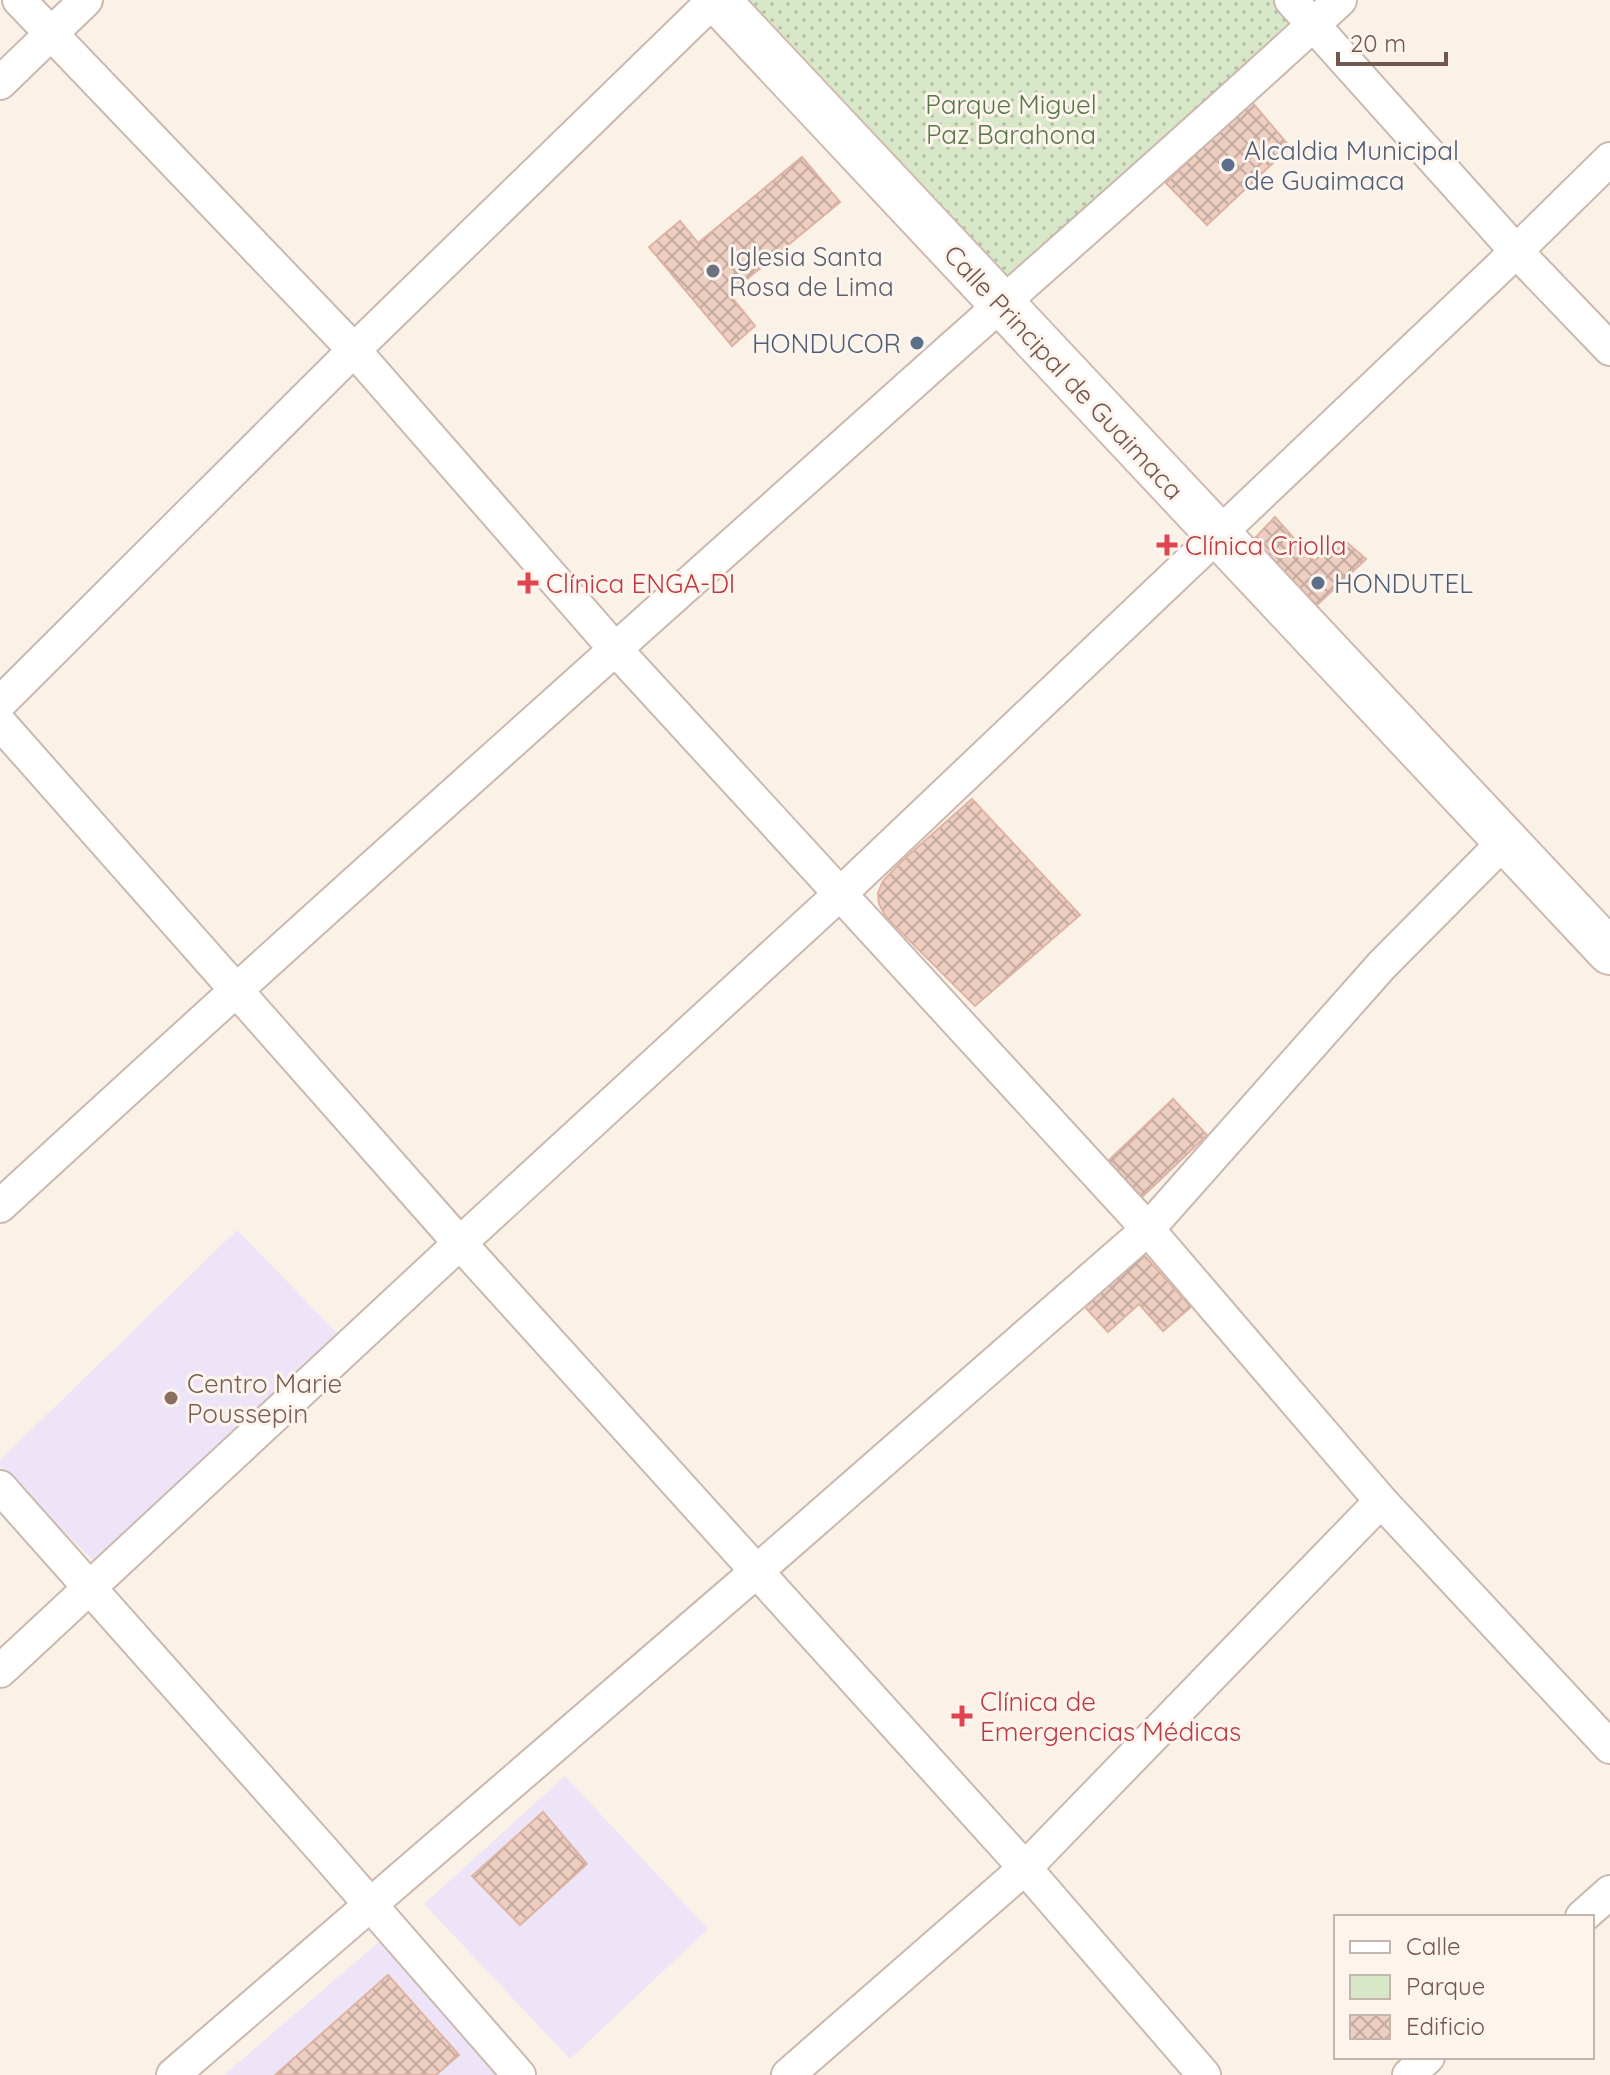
<svg xmlns="http://www.w3.org/2000/svg" width="1610" height="2075" viewBox="0 0 1610 2075" font-family="Quicksand,sans-serif">
<defs>
<pattern id="green-dots" width="8" height="8" patternUnits="userSpaceOnUse" patternTransform="scale(2)"><rect width="8" height="8" fill="#d7e7c7"/><path d="M2 2h.1M6 6h.1" fill="none" stroke="#b3bea4" stroke-width="1.8" stroke-linecap="round"/></pattern>
<pattern id="building-cross-hatch" width="8" height="8" patternUnits="userSpaceOnUse" patternTransform="scale(2)"><rect width="8" height="8" fill="#edcec1"/><path d="M0 0l8 8M0 8l8-8" fill="none" stroke="#c4aa9f"/></pattern>
</defs>
<rect width="100%" height="100%" fill="#faf1e7"/>
<!-- education -->
<path fill="#eee4f7" d="M237,1230L341,1337L102,1570L0,1466V1460Z
M565,1776L708,1929L570,2059L424,1904Z
M381,1940L498,2075H224Z"/>
<!-- green -->
<path fill="url(#green-dots)" d="M739,0H1273L1293,22L1003,287Z"/>
<!-- building -->
<path fill="url(#building-cross-hatch)" stroke="#deb3a3" stroke-width="2" d="M1251,101L1290,147L1207,225L1166,183Z
M802,157L840,202L729,294L755,326L732,346L649,247L680,221L698,243Z
M1275,517L1314,561L1343,539L1366,559L1317,605L1253,540Z
M972,799L1080,915L975,1006L886,917L879,904L878,893L883,881L902,861Z
M1173,1099L1207,1135L1142,1197L1108,1161Z
M1143,1254L1191,1307L1163,1331L1139,1304L1108,1332L1085,1307Z
M543,1812L587,1864L520,1925L472,1876Z
M388,1975L459,2055L436,2075H275Z"/>
<g fill="none" stroke-linecap="round" stroke-linejoin="round">
<defs>
<path id="minor" d="M19,0L354,350L608,641L1145,1226L1381,1501L1610,1747
M1291,0L1516,251L1610,349
M0,83L86,0
M0,703L354,350L714,0
M0,723L449,1231L1025,1868L1204,2075
M0,1206C302,928 609,655 915,381C1057,254 1201,129 1340,0
M0,1487L328,1856L519,2075
M0,1671L460,1243L841,893L1499,268L1610,159
M1582,1917L1610,1892
M173,2075L757,1571L1148,1229L1382,965L1504,842
M788,2075L1025,1868L1381,1501
M1409,2075L1428,2057"/>
<path id="secondary" d="M717,0L1610,952"/>
</defs>
<!-- minor casing -->
<use href="#minor" stroke="#cbb8ae" stroke-width="36"/>
<!-- secondary casing -->
<use href="#secondary" stroke="#d0baaf" stroke-width="48"/>
<!-- minor -->
<use href="#minor" stroke="#fff" stroke-width="32"/>
<!-- secondary -->
<use href="#secondary" stroke="#fff" stroke-width="44"/>
</g>
<!-- markers -->
<g fill="#5c6f8a" stroke="#fdf5ed" stroke-width="3">
<circle cx="1228" cy="165" r="8"/>
<circle cx="917" cy="343" r="8"/>
<circle cx="1318" cy="583" r="8"/>
</g>
<circle fill="#6b7280" stroke="#fdf5ed" stroke-width="3" cx="713" cy="271" r="8"/>
<g fill="#e0444e" stroke="#fdf5ed" stroke-width="3">
<path d="M1163 533h8v8h8v8h-8v8h-8v-8h-8v-8h8z"/>
<path d="M524 571h8v8h8v8h-8v8h-8v-8h-8v-8h8z"/>
<path d="M958 1704h8v8h8v8h-8v8h-8v-8h-8v-8h8z"/>
</g>
<circle fill="#8d6e63" stroke="#fdf5ed" stroke-width="3" cx="171" cy="1398" r="8"/>
<g text-anchor="middle" dominant-baseline="central" stroke-width="6" stroke-linejoin="round" paint-order="stroke">
<!-- park labels -->
<g font-size="26" fill="#5a7747" stroke="#fdf5ed">
<text x="1011" y="104">Parque Miguel<tspan x="1011" dy="30">Paz Barahona</tspan></text>
</g>
<!-- service labels -->
<g font-size="26" fill="#4e5e75" stroke="#fdf5ed" text-anchor="start">
<text x="1244" y="150">Alcaldia Municipal<tspan x="1244" dy="30">de Guaimaca</tspan></text>
<text x="901" y="343" text-anchor="end">HONDUCOR</text>
<text x="1334" y="583">HONDUTEL</text>
</g>
<!-- worship labels -->
<g font-size="26" fill="#5b616d" stroke="#fdf5ed" text-anchor="start">
<text x="729" y="256">Iglesia Santa<tspan x="729" dy="30">Rosa de Lima</tspan></text>
</g>
<!-- street labels -->
<g font-size="26" fill="#72574e" stroke="#fdf5ed">
<text transform="translate(1064 372) rotate(47)">Calle Principal de Guaimaca</text>
</g>
<!-- health labels -->
<g font-size="26" fill="#be3a42" stroke="#fdf5ed" text-anchor="start">
<text x="1185" y="545">Clínica Criolla</text>
<text x="546" y="583">Clínica ENGA-DI</text>
<text x="980" y="1701">Clínica de<tspan x="980" dy="30">Emergencias Médicas</tspan></text>
</g>
<!-- education labels -->
<g font-size="26" fill="#785e54" stroke="#fdf5ed" text-anchor="start">
<text x="187" y="1383">Centro Marie<tspan x="187" dy="30">Poussepin</tspan></text>
</g>
</g>
<!-- legend -->
<rect x="1334" y="1915" width="260" height="144" fill="#fdf5ed" stroke="#c5b6ad" stroke-width="2"/>
<rect x="1350" y="1941" width="40" height="12" fill="#ffffff" stroke="#c5b6ad" stroke-width="2"/>
<text x="1406" y="1955" font-size="24" fill="#72574e">Calle</text>
<rect x="1350" y="1975" width="40" height="24" fill="#d7e7c7" stroke="#c5b6ad" stroke-width="2"/>
<text x="1406" y="1995" font-size="24" fill="#72574e">Parque</text>
<rect x="1350" y="2015" width="40" height="24" fill="url(#building-cross-hatch)" stroke="#c5b6ad" stroke-width="2"/>
<text x="1406" y="2035" font-size="24" fill="#72574e">Edificio</text>
<!-- scale -->
<path d="M1338 52v12h108v-12" fill="none" stroke="#72574e" stroke-width="4"/>
<text x="1350" y="52" font-size="24" fill="#72574e" stroke="#fdf5ed" stroke-width="6" paint-order="stroke">20 m</text>
</svg>
